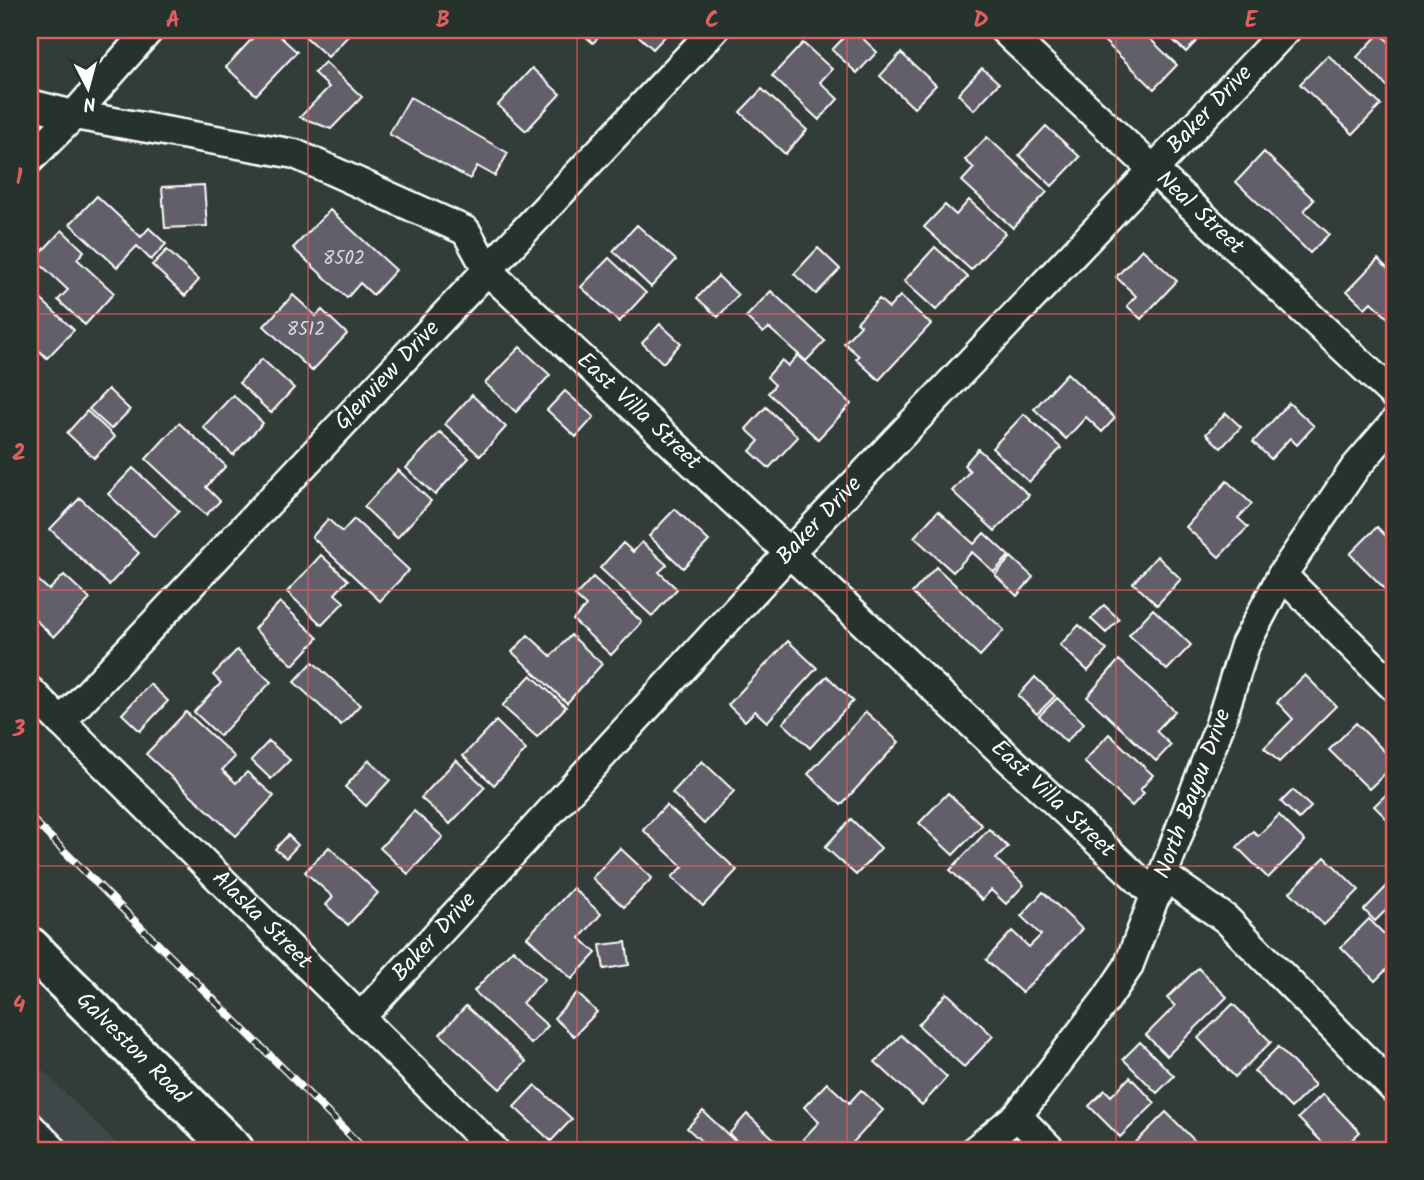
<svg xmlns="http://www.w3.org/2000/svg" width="1424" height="1180" viewBox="0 0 1424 1180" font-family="Kalam,sans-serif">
<rect width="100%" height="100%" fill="#323c39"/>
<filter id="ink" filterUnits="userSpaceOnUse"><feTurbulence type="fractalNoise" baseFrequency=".0143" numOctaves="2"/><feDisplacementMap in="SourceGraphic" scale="14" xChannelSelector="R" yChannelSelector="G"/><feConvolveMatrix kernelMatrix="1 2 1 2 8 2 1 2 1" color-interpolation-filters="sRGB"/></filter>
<g filter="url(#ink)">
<!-- built -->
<path fill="#404648" d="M30,1058L123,1150H30Z"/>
<!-- building -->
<path fill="#625f6a" stroke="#fff" stroke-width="2" d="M260,30H273L297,52L256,95L226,67Z
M298,30H354L328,57Z
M578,30H606L593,43Z
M632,30H671L653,49Z
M851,30H854L877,52L857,73L832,50Z
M1107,30H1141L1177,65L1154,89L1100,37Z
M1162,30H1207L1186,52Z
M1380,33L1394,47L1393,92L1357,57Z
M803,43L832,69L820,82L838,99L819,120L772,76Z
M901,53L936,85L914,108L880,76Z
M1328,55L1381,105L1353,134L1300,84Z
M325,62L362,97L331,129L300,117L329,87L314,73Z
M532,68L560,94L526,131L498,105Z
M982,68L999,83L974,110L958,94Z
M762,89L807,130L785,154L740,112Z
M410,97L508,153L495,176L477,166L470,179L389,134Z
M1046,126L1080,157L1052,186L1019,155Z
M987,137L1047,192L1013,228L962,181L974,168L965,160Z
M1264,152L1314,200L1304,211L1329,234L1310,253L1236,182Z
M204,185L207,226L165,228L162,187Z
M97,196L141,237L149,228L166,244L151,260L137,246L117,267L70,224Z
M969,200L1005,233L971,270L924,227L945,205L956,215Z
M330,210L396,270L373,295L360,283L347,298L293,248Z
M637,225L676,260L651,287L613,251Z
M62,230L84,251L77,259L114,293L85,325L58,300L68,290L35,259Z
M935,247L968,277L936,310L904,281Z
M818,248L840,269L816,294L794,274Z
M1142,249L1177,281L1141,319L1127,306L1136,296L1116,277Z
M167,250L199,280L185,296L152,265Z
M609,258L646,293L619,322L581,287Z
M1378,259L1394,275V324L1371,302L1365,308L1347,291Z
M718,276L738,295L718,317L697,298Z
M771,291L825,341L806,361L769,328L763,333L746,317Z
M34,293L74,330L47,358L30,342V298Z
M293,295L316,316L322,310L347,334L312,371L264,326Z
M900,296L931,324L879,380L856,359L859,356L844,343L861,325L857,322L879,299L889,308Z
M660,324L681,343L663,363L642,343Z
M520,347L550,375L516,412L485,383Z
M798,355L851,404L818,439L768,393L775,385L767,377L782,360L788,366Z
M262,359L294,388L271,413L239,383Z
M1067,373L1115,418L1102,432L1086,417L1066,439L1034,409Z
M108,389L130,410L111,429L89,409Z
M565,391L594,417L576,437L547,410Z
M233,395L263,423L233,455L203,427Z
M472,395L506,427L480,456L445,424Z
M1289,403L1314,426L1297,445L1290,438L1271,459L1253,442Z
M766,407L798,437L769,468L750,451L759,441L746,429Z
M87,411L115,437L94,458L67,433Z
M1226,413L1241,427L1221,448L1206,434Z
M1024,414L1061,448L1029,482L992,448Z
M179,423L226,466L206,487L220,501L206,515L146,459Z
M440,432L469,458L435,495L406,468Z
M978,449L1029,495L995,531L952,491L970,471L964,465Z
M133,468L179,511L154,537L108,494Z
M398,470L431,501L397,538L364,507Z
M1227,481L1252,504L1238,518L1248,527L1219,557L1186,527Z
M80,498L139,553L109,585L50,529Z
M675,509L709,541L683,568L649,536Z
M938,511L974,544L984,533L1009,556L994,572L972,552L953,572L914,537Z
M328,519L342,532L354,519L409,570L380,601L312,537Z
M1377,527L1394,544V589L1389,593L1350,554Z
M642,542L667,565L659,572L677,589L652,616L600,568L623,543L633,552Z
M321,555L348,580L335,594L344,602L322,625L287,592Z
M1157,556L1181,579L1157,605L1133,583Z
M1011,557L1033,577L1017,596L995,575Z
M936,567L1004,630L980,656L912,593Z
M30,573L49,590L64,575L90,599L54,637L30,615Z
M593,577L642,622L611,655L573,620L586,606L575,596Z
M280,602L318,638L293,665L254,629Z
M1104,605L1119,619L1106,633L1091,619Z
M1153,609L1191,645L1167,670L1129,635Z
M1079,625L1107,650L1088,671L1060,645Z
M528,635L551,656L571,635L602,664L567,703L512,652Z
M788,641L817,668L767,722L755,711L745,721L728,705Z
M237,650L271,682L220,736L194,712L221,683L213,675Z
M1119,660L1175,711L1156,731L1171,745L1156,761L1087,697Z
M313,662L360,705L341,725L294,682Z
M531,675L566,707L537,737L502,706Z
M1305,675L1336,706L1279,762L1264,748L1293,719L1277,702Z
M827,676L853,701L810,748L783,723Z
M1035,677L1055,696L1037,714L1018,696Z
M150,684L168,701L140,731L122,714Z
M1057,698L1084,723L1066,742L1039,716Z
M186,712L235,757L222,770L236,783L247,772L274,796L236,836L146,754Z
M866,712L899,742L841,805L808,774Z
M496,721L526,750L494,785L463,756Z
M1356,723L1394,761V765L1369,789L1329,750Z
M1109,734L1153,775L1140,790L1144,793L1132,806L1084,762Z
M269,741L290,760L271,779L251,760Z
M369,760L390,780L366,806L345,787Z
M456,760L485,787L450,824L421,798Z
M702,761L734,791L704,824L672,793Z
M1394,787V826L1374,806Z
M1293,790L1311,807L1299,819L1281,802Z
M948,793L982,825L953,855L919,823Z
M666,805L737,870L703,906L672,877L683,867L643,830Z
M414,811L443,837L408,874L380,848Z
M1279,815L1305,841L1268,878L1237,847L1253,831L1258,836Z
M851,819L881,848L856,875L825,847Z
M989,829L1008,847L996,859L1024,885L1006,904L991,890L982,900L950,870Z
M288,835L298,845L286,858L275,849Z
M329,847L378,893L348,925L326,905L333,897L305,872Z
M620,848L652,878L624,907L592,878Z
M1325,857L1359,890L1324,925L1290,892Z
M1390,883L1394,887V902L1375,921L1364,910Z
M573,888L601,914L580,938L596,953L572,979L527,937Z
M1043,892L1082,929L1022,993L986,960L1012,931L1029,947L1041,935L1021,916Z
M1369,919L1394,944V962L1375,981L1341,947Z
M626,942L629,965L604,969L600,945Z
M513,949L545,979L522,1003L548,1026L531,1044L474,991Z
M1198,968L1227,997L1167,1056L1146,1035L1175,1006L1167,998Z
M577,993L597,1012L574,1036L554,1018Z
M947,993L993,1036L964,1067L918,1025Z
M1233,1004L1271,1042L1235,1077L1198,1038Z
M466,1006L526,1062L500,1089L440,1034Z
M901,1035L947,1077L922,1105L875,1062Z
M1140,1042L1174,1076L1157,1093L1123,1059Z
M1278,1047L1315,1085L1291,1108L1254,1071Z
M1130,1077L1155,1103L1120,1137L1089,1106L1105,1090L1111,1096Z
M827,1083L849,1103L861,1090L883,1110L846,1150H816L803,1139L819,1122L804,1107Z
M535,1085L572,1119L551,1141L514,1107Z
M1323,1094L1360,1132L1341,1150H1320L1325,1145L1298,1118Z
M703,1111L741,1147L738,1150H711L687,1128Z
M1166,1112L1202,1148L1200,1150H1136L1132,1146Z
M747,1114L786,1150H747L729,1134Z"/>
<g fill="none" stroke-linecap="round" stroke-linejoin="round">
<defs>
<path id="service" d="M30,1117L63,1150"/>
<g id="minor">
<path id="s1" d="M1004,30L1394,395"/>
<path id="s2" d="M30,104L74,115L295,154L466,231L488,271L1156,896"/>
<path d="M30,159L74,115L149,30"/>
<path d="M1282,575L1394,687"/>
<path id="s3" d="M30,691L494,1150"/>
<path id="s4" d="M61,722L714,30"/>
<path d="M1164,876L1226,919L1394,1089"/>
<path id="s5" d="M360,1018L789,553L1286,30"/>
<path d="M1017,1116L1051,1150"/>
<path id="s6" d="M975,1150L1017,1116L1105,1001L1128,967L1219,727L1245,645L1282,575L1355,468L1394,423"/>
</g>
<g id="secondary">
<path id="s7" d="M30,947L234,1150"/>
</g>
</defs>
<!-- service casing -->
<use href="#service" stroke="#fff" stroke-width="19"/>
<!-- minor casing -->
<use href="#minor" stroke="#fff" stroke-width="33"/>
<!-- secondary casing -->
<use href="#secondary" stroke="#fff" stroke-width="44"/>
<!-- service -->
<use href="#service" stroke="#26332d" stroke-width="14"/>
<!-- minor -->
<use href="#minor" stroke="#26332d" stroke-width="28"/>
<!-- secondary -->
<use href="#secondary" stroke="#26332d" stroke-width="38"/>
<defs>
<path id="rail" d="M30,817L365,1150"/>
</defs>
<!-- rail casing -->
<use href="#rail" stroke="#fff" stroke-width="8"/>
<!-- rail -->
<use href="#rail" stroke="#26332d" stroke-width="5" stroke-dasharray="16" stroke-linecap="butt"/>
</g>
</g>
<!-- grid -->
<path fill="none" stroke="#e05e5e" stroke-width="2" stroke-opacity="0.55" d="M308,30V1150M577,30V1150M847,30V1150M1116,30V1150M30,314H1394M30,590H1394M30,866H1394"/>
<g text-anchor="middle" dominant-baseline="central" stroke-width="7" stroke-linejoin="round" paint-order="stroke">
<!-- number labels -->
<g font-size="19" fill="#d8d7da">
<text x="344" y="259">8502</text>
<text x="306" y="330">8512</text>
</g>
<!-- street labels -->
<g font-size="23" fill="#fff" stroke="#26332d">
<text stroke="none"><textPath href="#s5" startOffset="1244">Baker Drive</textPath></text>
<text stroke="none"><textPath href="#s1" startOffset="268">Neal Street</textPath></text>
<text stroke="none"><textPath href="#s4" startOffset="476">Glenview Drive</textPath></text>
<text stroke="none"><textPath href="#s2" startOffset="709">East Villa Street</textPath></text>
<text stroke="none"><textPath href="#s5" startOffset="677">Baker Drive</textPath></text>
<text stroke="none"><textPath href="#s6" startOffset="425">North Bayou Drive</textPath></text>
<text stroke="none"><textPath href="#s2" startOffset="1276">East Villa Street</textPath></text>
<text stroke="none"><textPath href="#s3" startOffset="326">Alaska Street</textPath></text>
<text stroke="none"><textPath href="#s5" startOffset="110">Baker Drive</textPath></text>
<text stroke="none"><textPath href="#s7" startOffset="144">Galveston Road</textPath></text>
</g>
</g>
<!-- margin -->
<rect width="1424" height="1180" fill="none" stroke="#26332d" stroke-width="77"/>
<!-- north arrow -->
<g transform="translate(88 88) rotate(174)" stroke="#26332d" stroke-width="5" paint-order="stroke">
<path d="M0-5L12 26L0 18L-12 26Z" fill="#ffffff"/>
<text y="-10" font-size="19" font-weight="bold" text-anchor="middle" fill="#ffffff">N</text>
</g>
<rect x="38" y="38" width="1348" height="1104" fill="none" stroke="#e05e5e" stroke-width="2.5"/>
<g font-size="23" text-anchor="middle" font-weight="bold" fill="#e05e5e">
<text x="173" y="27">A</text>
<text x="443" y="27">B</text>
<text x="712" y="27">C</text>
<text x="981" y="27">D</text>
<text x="1251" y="27">E</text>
<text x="19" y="184">1</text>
<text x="19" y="460">2</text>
<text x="19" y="736">3</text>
<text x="19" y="1012">4</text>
</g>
</svg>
